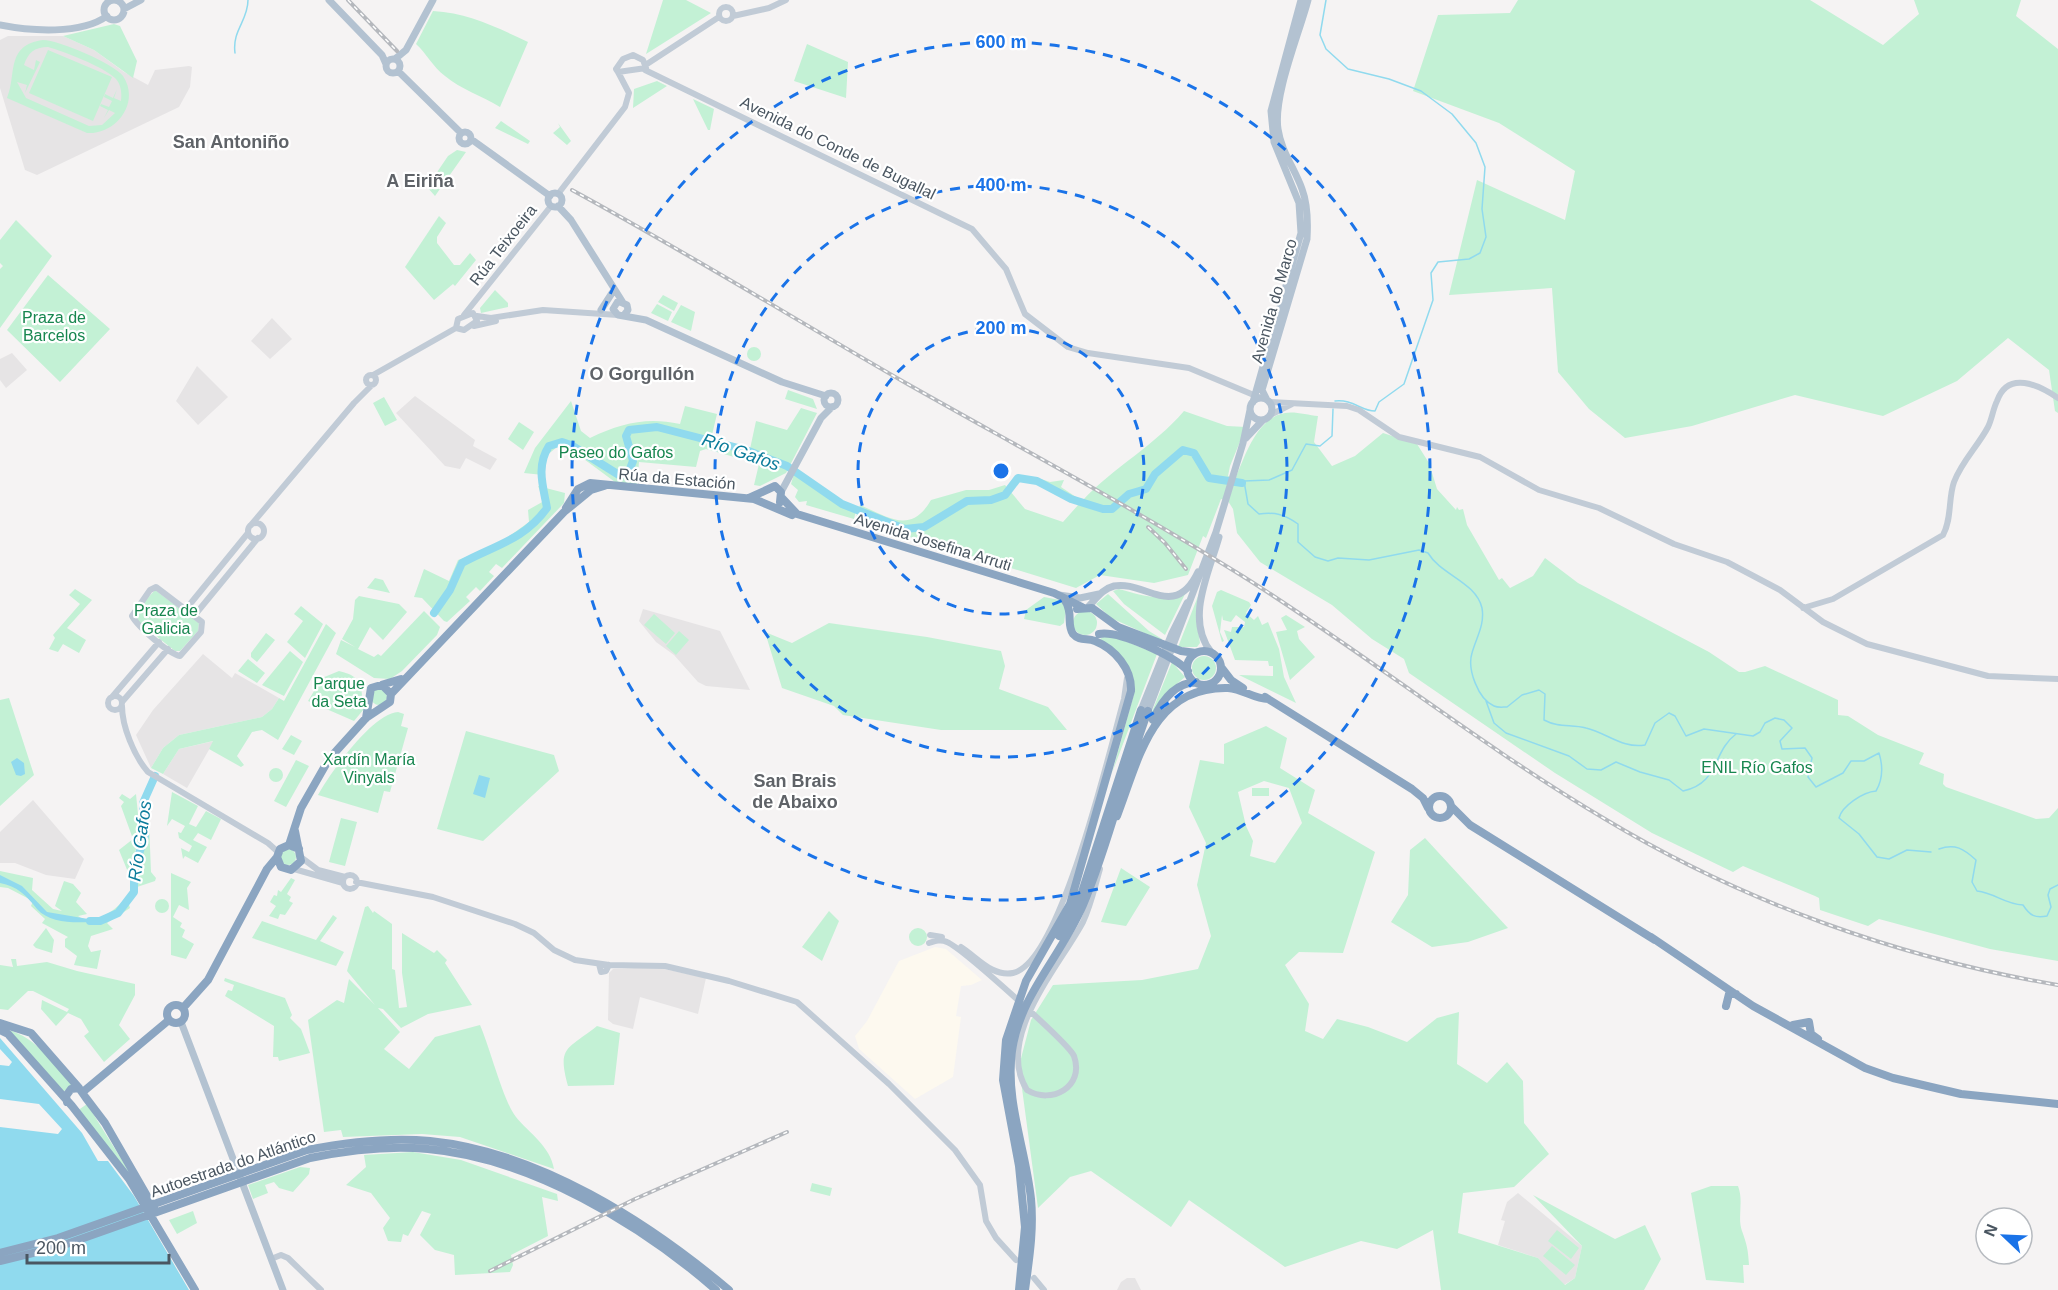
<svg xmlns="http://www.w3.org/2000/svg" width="2058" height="1290" viewBox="0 0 2058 1290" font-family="Arial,sans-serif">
<rect width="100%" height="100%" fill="#f5f3f3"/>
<!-- commercial -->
<path fill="#fdf9ef" d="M935,947L946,949L982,980L971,985L961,986L956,1016L961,1017L953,1077L915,1099L859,1049L855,1036L867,1021L899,961Z"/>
<!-- education -->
<path fill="#e6e4e5" d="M8,36H63L94,50L124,72L148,85L155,70L189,66L192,67L190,87L179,107L37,175L25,170L0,88V40Z
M272,318L292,339L270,359L251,341Z
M12,353L27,370L6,388L0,380V359Z
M197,366L228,397L198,425L176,401Z
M415,396L475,440L473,446L497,459L490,470L466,458L460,469L445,466L396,413Z
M643,609L720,631L750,690L706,686L698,682L674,655L656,642L639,621Z
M203,654L232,678L235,673L279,698L272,709L262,717L179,735L163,748L151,768L136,735L153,710Z
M214,741L187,788L163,774L179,749Z
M33,800L84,859L75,879L46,875L15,863H0V832Z
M655,967L706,978L698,1014L640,997L633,1029L613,1024L608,1020L609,973L613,969Z
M1518,1193L1582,1246L1575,1278L1564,1285L1538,1258L1498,1245L1505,1221L1501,1220L1507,1202Z
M1127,1278H1135L1141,1290H1117L1121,1282Z"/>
<!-- green -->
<path fill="#c3f1d5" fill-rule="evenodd" d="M663,0H686L711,13L646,54Z
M1518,0H1810L1883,45L1919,14L1914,0H2021L2016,16L2058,49V413L2055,411L2049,370L2008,338L1957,381L1883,416L1795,395L1692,426L1625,438L1589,409L1558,372L1552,288L1449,295L1477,180L1565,220L1575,171L1499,123L1413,91L1438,15L1510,13Z
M433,11C468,13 496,27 528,42L500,107C482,96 460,89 445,76C432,66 427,54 416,44Z
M114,24L120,26L137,61L133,78L94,50L63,36Z
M43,40C59,40 114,64 123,76C141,103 115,135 87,133L7,98C17,75 5,45 43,40ZM48,47C63,51 104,67 115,78C121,84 122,92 121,101L114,98L117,89L113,98L105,94L104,97L112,101L109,107L101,104L100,106L108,110L104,118L109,110L115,113L102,125L89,126L26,98L17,82L27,85L25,93L40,62L36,60L34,70L24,65C28,53 34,47 48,47Z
M807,44L848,62L846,98L794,81Z
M48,50L112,77L93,121L29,93Z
M657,81L667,86L633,108L634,89Z
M693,99L714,109L710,130H708Z
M501,121L530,141L528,144L495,128Z
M558,123L571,141L567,145L553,133L560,127Z
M457,150L466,152L435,196L427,187L448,156Z
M439,216L446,223L437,237V243L454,265H460L470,253L476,260L455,286L453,284L434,300L405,267Z
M16,220L52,256L0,328V269L3,266L0,263V240Z
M48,275L110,329L60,382L7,330Z
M495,290L508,303V307L481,313L480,308Z
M663,295L678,303L674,311L658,302Z
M657,304L672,312L668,321L651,313Z
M681,305L695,312L691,331L671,322Z
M747 354a7 7 0 1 1 14 0a7 7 0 1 1-14 0Z
M788,390L813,399L817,409L785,399Z
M384,397L397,420L385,426L373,403Z
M571,401L581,431L590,438C622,423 646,417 680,424L685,406L717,414L711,439L750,449L756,421L787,430L801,408L817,413L786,473L760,486L754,485L759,464L706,449L700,451L696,467L639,462L637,485L615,482L573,451L557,447L546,456L543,475L524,473L535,448Z
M1184,411L1227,426L1246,427L1230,466L1228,476L1235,479C1245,457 1256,418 1285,413C1294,411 1308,415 1318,416L1314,442L1332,466L1355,456L1383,433L1417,444L1429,463L1437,489L1456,510L1457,507L1459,510L1463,509L1467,525L1499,580L1502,578L1510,588L1533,576L1545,558L1578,583L1709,652L1739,672H1745L1765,666L1838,700V715L1848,716L1878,735L1924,753L1919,764L1944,774L1943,784L1946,787L2036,819L2049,818L2058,808V961L1990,949L1879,919L1868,926L1820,910L1819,898L1815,896L1743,866L1733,872L1652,833L1555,773L1409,673L1404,659L1372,639L1332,605L1260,562L1237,533L1233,509L1228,501L1221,499L1206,538L1203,536L1188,575L1154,583L1100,575L1076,588L855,520L860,505C888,517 911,535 931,500L966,490H989L1005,485L1025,509L1063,522L1079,504L1048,490L1041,479L1050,482L1064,480L1061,487L1082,501C1114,467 1154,446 1184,411Z
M519,422L534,432L523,450L508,439Z
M794,474L839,504L856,511L854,519L806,505L807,501L799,502L795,497L798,490L791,484Z
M538,486L565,493L564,503L502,568L496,564L489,572L494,576L480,591L476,587L466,597L470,601L447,622L444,621L422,598L414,597L424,569L449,581L458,560L497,545L529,522L528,510L544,501Z
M375,578L383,580L390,593L367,588Z
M1202,586L1197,623L1200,643L1197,647H1178Z
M75,589L92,600L67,628L86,640L79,653L63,644L58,652L49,649L55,638L53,635L80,604L69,595Z
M1119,589C1143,596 1162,602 1186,592L1165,635L1124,604L1113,591Z
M155,590L199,623L198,631L180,651H175L136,620L134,613Z
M1221,590L1249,602L1251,605L1246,613L1254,620L1258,616L1262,625L1268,622L1279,649L1284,677L1296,703L1239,675L1273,676V666H1269L1268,661L1235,660L1224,630L1231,632L1232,627H1244L1245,622L1236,615L1231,622L1223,620L1222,615L1220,632L1224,641L1222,642L1212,606L1217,592Z
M1108,594L1149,631L1162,639V641L1111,618L1096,604Z
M359,596L399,604L407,612L383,640L370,627L358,649L374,657L378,654L381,656L424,611L440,627L437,635L402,671L390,679L374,678L336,654L341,640L355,647L342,639L353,619L355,600Z
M1044,597L1060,600L1066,609L1064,623L1060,626L1024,619L1026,610Z
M301,606L323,624L305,658L287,642L303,621L294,614Z
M1073 623a12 12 0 1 1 24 0a12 12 0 1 1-24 0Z
M654,614L675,633L666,644L644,625Z
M1286,615L1305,627L1297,631L1299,639L1315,657L1290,680L1276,632L1287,630L1281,618Z
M829,623L927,637L1001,651L1005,666L999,689L1048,707L1067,730H941L843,715L834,706L782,688L765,632L792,643Z
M326,624L336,633L278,740L262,730L252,732L237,756L244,765L241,767L209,749L213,741L179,749L163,774L151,768L163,748L179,735L262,717L272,709L279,698L284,701Z
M679,631L689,640L676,655L666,646Z
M266,633L275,640L257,662L251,657V653Z
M1103,637H1115L1157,654L1112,773L1134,694L1120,655L1100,639Z
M290,651L303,662L284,696L262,685Z
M1192 668a12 12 0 1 1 24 0a12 12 0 1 1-24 0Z
M248,659L265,673L257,683L238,671Z
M1172,662L1185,677L1165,694L1151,714Z
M339,671C365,677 360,687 364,709L354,721L308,701L322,678Z
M371 697a8 8 0 1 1 16 0a8 8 0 1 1-16 0Z
M9,698L34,775L0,806V700Z
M398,712L404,714L401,726L408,728L390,792L384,791L378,813L318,795C330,773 373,713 398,712Z
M1266,726L1287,738L1280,768L1315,790L1308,813L1375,852L1343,953L1299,952L1285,965L1309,1004L1305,1031L1323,1039L1337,1019L1368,1027L1407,1042L1437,1018L1459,1012L1457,1064L1487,1083L1507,1062L1523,1081L1524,1123L1549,1154L1514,1187L1463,1193L1458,1233L1538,1258L1565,1285L1575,1278L1582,1246L1533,1195L1615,1239L1645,1225L1661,1259L1644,1290H1441L1433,1230L1397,1249L1361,1241L1285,1267L1189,1200L1171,1227L1091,1171L1070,1177L1038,1208L1019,1066L1031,1020L1053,985L1142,980L1198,969L1211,936L1197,885L1206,843L1189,807L1200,760L1224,764V744ZM1264,781L1289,788L1302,823L1275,863L1250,856L1253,841L1246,826L1238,792Z
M466,731L554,755L559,771L483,841L437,829Z
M291,735L302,741L294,755L282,749Z
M296,760L309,766L286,807L274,801Z
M269 775a7 7 0 1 1 14 0a7 7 0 1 1-14 0Z
M1252,788H1269V796H1252Z
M172,792L198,806L189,824L196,827L206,811L221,819L211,840L198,833L193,840L207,847L198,863L185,856L183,859L181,848L189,852L192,846L179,838L178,832L181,833L185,826L172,819L167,826Z
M122,794L130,799L136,794L140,834L131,868L132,882L119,850L133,839L121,806L124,802L119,798Z
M341,818L357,822L345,866L329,862Z
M145,822H149L151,872L156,878L155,881L137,887C129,869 145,843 145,822Z
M1425,838L1508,928L1468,942L1432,947L1391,922L1408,895L1410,850Z
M280 857a8 8 0 1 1 16 0a8 8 0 1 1-16 0Z
M1121,868L1150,887L1126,926L1101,922Z
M0,871L33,878L32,890L53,909L62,911L55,906L64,881L73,884L81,893L76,902L87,914L78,916C95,928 115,909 127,898L130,908L107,923L113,929L91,936L88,946L91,952L101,950L97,969L74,965L77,956L65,947V939L68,937L42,923L45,919L31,906L33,901L8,888L0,887Z
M171,873L191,882L187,888L189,910L179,905L173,917L182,923L180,927L185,930L182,937L194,944L186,959L171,955Z
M291,878L295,880L287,894L291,897L289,901L293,903L285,915L280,914L278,919L269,916L276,906L270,902L274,895L277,896L278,890L281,892Z
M155 906a7 7 0 1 1 14 0a7 7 0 1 1-14 0Z
M368,906L373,913L374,911L392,924V969L395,970L399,1008L407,1007L402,973V933L434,953L437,950L447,960L445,963L472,1005L428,1014L401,1028L383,1009L378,1008L400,1032L384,1049L409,1069L435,1037L480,1025C489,1045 504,1103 516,1117C530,1134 550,1146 554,1169L460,1137L422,1134L343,1137L341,1130L324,1132L308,1020L337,1000L344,1003L349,979L375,1005L347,971L365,907Z
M829,911L839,921L822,961L802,947Z
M333,915L337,918L320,941L344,952L336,966L252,938L262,921L316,940Z
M46,928L54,940L52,953L36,948L33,945Z
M909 937a9 9 0 1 1 18 0a9 9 0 1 1-18 0Z
M11,959H16L17,966L47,962L77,971L135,984V995L119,1025L130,1039L104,1062L84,1036L89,1032L81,1019L68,1013L56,1026L41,1009L42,1000L67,1012L69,1009L33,991H28L8,1010L0,1009V965L13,967Z
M225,978L285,998L292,1015L290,1018L301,1029L310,1053L279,1061L278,1057H273L274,1026L225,996L228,990L232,991L234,985L224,981Z
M597,1026L620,1033L614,1085L568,1086C557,1046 567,1050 597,1026Z
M1,1028C34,1034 51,1061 72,1085L63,1092Z
M87,1104L145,1197L77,1111Z
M413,1152L461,1160L557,1194L558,1201L542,1197L548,1236L511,1255L513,1265L510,1272L455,1275L454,1255L435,1250L420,1235L431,1214L422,1211L408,1236L403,1234L401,1242L388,1241L383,1228L390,1218L371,1193L346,1185L366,1167L364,1155Z
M300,1167L310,1168L309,1174L293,1192L279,1188L274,1182L265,1185L268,1193L253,1199L248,1185Z
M812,1183L832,1188L830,1196L810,1191Z
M1711,1186H1738C1744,1201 1737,1217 1742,1231C1747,1245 1748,1249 1749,1265H1743L1744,1283L1706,1280L1691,1193Z
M193,1211L197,1223L177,1234L169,1220Z
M1557,1230L1579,1248L1571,1259L1548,1241Z
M1552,1246L1575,1265L1566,1275L1543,1256Z"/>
<!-- water -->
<path fill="#90daee" d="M17,758L24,763L25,774L21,776L16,775L11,762Z
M479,775L490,778L485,798L473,794Z
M0,875L22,886L47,912L100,921C82,923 51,925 37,909C27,896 17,886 0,883Z
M0,1038L82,1133L98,1161H108L134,1196L189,1290H0V1127L58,1134L62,1129L39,1104L0,1099V1065L9,1066L12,1062L0,1049Z"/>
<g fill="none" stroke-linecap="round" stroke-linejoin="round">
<!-- stream -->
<path stroke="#90daee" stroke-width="1.5" d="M1326,0L1320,35L1326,49L1348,69L1389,79L1421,91L1452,114L1476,143L1485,167L1482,209L1486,237L1480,253L1469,259L1438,262L1431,273L1433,300L1404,384L1379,402L1375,411C1361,411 1353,399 1335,401
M235,53C232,30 248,21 248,0
M1333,409L1332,436L1320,446L1306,444L1292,470L1269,480L1244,481L1248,504L1259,514C1275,512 1284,514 1298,524V542L1315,557L1328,561L1338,558L1369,560L1419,550L1428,553C1441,575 1476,582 1482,608C1485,625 1476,638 1472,653C1467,669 1478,699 1494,706C1498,708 1503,707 1507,707L1522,695L1539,690L1545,694L1544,720C1559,728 1571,724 1586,728C1607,733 1623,749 1645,745L1655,723L1669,713L1675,716L1686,736L1704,729L1753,736L1760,732L1765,723L1775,718L1784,720L1792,728L1780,741L1782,749L1805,748L1812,758L1808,777L1816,787L1843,773L1851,761H1864L1879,753C1883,766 1883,779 1876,791C1863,792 1842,806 1839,818L1859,834L1877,857L1889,859L1907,850L1931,852
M1486,701L1494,723L1506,733L1569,756L1587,769L1601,770L1616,762L1640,772L1669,780L1683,791C1720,783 1712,752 1736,734
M1939,849C1955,843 1964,849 1976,860L1972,882L1977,891C1995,893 2004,904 2023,905C2030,916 2035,918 2047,916L2051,907L2048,895L2050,889L2058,885"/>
<!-- river -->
<path stroke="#90daee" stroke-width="8" d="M434,613L450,590L462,563C495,545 524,540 547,508C543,486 536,466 549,446L562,442L571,445L619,475L628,474L633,461L626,436L629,430L657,427L746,450L787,466L842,504L905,529L924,527L967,501L991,500L1005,495L1018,478L1037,481L1071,499L1103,509H1112L1129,494L1146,489L1155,474L1183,450L1194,453L1209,478L1242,483
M90,921H100L118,913L134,892V870L145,835L143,803L155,776"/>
<!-- secondary -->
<path stroke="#c1cbd6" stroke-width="6" d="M719 14a7 7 0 1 1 14 0a7 7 0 1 1-14 0Z
M733,16L769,8L786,0
M633,55L643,60L646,68L618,72L616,69L623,59Z
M647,64L719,17
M645,70L972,229L1006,269L1025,314L1068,347L1088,353L1189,368L1261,398
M558,194L625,107L629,93L618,72
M473,313L477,321L464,330L456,328L458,319Z
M464,315L551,206
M477,316L491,318L543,310L618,315
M474,326L496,321
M366 380a5 5 0 1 1 10 0a5 5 0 1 1-10 0Z
M373,375L456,328
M1269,402L1347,406L1359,410L1399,437L1480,457L1539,490L1599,508L1674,544L1727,562L1780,590L1823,622L1867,644L1988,676L2058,679
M1270,415L1292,404
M248 531a8 8 0 1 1 16 0a8 8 0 1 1-16 0Z
M251,525L354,403L372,385
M156,587L202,622L201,632L180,656C169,654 138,627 132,616L150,590Z
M1803,608L1833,599L1943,535C1952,519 1948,499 1954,482C1962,461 1978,446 1988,427C1992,419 1993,409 1997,401C2008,370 2039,385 2058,398
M186,609L248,533
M194,616L258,538
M108 703a7 7 0 1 1 14 0a7 7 0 1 1-14 0Z
M112,697L159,642
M122,702L168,649
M122,706C122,726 134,756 148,772L268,843L278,852
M302,858L318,870L345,877
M294,869L343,883
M343 882a7 7 0 1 1 14 0a7 7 0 1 1-14 0Z
M356,882L433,897L515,924L534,933L554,950L575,960L609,965L665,966L729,981L797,1002L889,1084L955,1150L980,1185L986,1221L996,1238L1016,1260
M930,935L942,937
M929,943C935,941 941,939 947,942C962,948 1069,1044 1074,1056C1085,1087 1051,1105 1027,1090C994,1038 1059,967 1083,922C1091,905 1095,886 1100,869
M961,947C977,957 992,977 1013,973C1061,963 1110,748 1124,699L1127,678
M599,964L601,972L606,971L609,965
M271,1259L281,1255L288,1258L321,1290
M1034,1278L1044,1290"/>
<!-- primary -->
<path stroke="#b3c2d1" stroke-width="7" d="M329,0L382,55L386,64
M104 10a10 10 0 1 1 20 0a10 10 0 1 1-20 0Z
M124,9L141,0
M0,25C30,31 81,35 107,16
M386 66a7 7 0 1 1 14 0a7 7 0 1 1-14 0Z
M395,59L406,50L433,0
M398,71L461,133
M459 138a6 6 0 1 1 12 0a6 6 0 1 1-12 0Z
M471,139L550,196
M548 200a7 7 0 1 1 14 0a7 7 0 1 1-14 0Z
M558,206L571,220L622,301
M601,310L612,293
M624,315L628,310L627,305L618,301L613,309L618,315L646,320L782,382L826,396
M824 400a7 7 0 1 1 14 0a7 7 0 1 1-14 0Z
M1250 409a11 11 0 1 1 22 0a11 11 0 1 1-22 0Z
M1267,400L1262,390L1307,239C1308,222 1308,205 1302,189C1295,169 1281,151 1278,129C1273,96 1299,34 1308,0
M1253,402L1301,233L1299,203L1274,142L1271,111L1301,0
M1246,438L1263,420
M781,492L821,418L832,407
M1059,595L1080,598L1099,594
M1088,607C1096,599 1102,589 1114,586C1144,580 1175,621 1198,572
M1211,652C1185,619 1209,573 1219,537
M1141,710L1172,633L1187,603
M1148,711L1216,532L1243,443L1250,410
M181,1022L283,1290"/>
<!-- highway -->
<path stroke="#8ba5c1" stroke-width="8" d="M749,498L775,486L781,492L780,502
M782,498L797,514L1054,593L1082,607
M566,508L578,489L590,483L754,499L792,515
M1077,609L1092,608L1118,627L1181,651L1196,653
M1099,634C1119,630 1174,656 1188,671
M1187 668a17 17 0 1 1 34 0a17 17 0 1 1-34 0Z
M1221,667L1231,680L1243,688
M391,694L564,512L591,490L604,486
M1265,697L1412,789L1423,798L1428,808
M366,718L371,688L401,679
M1153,720C1161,702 1174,683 1196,682
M1429 807a11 11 0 1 1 22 0a11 11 0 1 1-22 0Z
M1451,806L1470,825L1655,940
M1117,816C1139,759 1152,686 1228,688C1243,689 1254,699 1268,699
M295,831L301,861L291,870L281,867L277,857L280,849L289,845L299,849
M289,845L301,808L329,759L366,718L390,702L391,694L382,685
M1059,936L1081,895L1141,710
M1651,937L1753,1006L1865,1068L1893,1078L1961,1094L2058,1104
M167 1014a9 9 0 1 1 18 0a9 9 0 1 1-18 0Z
M1726,1006L1729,994H1736
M183,1008L208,980L267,869L277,857
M0,1023L31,1033L79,1088
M1793,1025L1809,1022L1811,1034L1818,1039
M0,1030L8,1034L72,1106L129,1179L195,1290
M84,1091L169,1020
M67,1102L66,1096L71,1089L79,1088L86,1098L105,1123L154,1208
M0,1253L58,1238L307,1150C348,1142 388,1137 430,1141C539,1152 647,1221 729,1290
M0,1261L61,1246L310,1158C349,1150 388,1145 428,1149C530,1158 641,1224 716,1290
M1019,1290L1025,1227L1019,1166L1003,1080L1006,1040L1026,981L1070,904L1131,691C1132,669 1115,649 1095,641C1087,638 1079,641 1073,634C1066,624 1074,613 1064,599
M1025,1290C1029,1260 1034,1230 1031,1199C1026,1150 1005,1101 1012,1051C1020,994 1061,957 1083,905C1109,844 1124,775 1148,711"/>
<defs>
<path id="rail" d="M348,0L397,51
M572,190C684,251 793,318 904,382C1017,446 1133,508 1244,577C1366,654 1480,745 1605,819C1743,902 1899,958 2058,985
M1148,527L1165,543L1186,569
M490,1271L635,1199L787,1132"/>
</defs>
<!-- rail casing -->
<use href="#rail" stroke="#b5b8bd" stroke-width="4"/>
<!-- rail -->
<use href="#rail" stroke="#fff" stroke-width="1.5" stroke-dasharray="4.5" stroke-linecap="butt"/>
</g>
<!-- distance rings -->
<g fill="none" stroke="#1a73e8" stroke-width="3" stroke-dasharray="10 8">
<circle cx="1001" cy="471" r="143"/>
<circle cx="1001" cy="471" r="286"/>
<circle cx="1001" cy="471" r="429"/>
</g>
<g text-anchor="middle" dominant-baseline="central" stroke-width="4.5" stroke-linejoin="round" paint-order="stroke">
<!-- street labels -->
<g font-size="16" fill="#4a5661" stroke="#fff">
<text transform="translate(838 148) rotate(26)">Avenida do Conde de Bugallal</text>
<text transform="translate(503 245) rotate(-52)">Rúa Teixoeira</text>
<text transform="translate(1274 301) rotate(-74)">Avenida do Marco</text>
<text transform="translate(677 479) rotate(5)">Rúa da Estación</text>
<text transform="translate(933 542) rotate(17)">Avenida Josefina Arruti</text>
<text transform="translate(233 1164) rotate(-19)">Autoestrada do Atlántico</text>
</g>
<!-- park labels -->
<g font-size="16" fill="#17864f" stroke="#fff">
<text x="54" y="317">Praza de<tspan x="54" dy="18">Barcelos</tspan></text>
<text x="616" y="452">Paseo do Gafos</text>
<text x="166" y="610">Praza de<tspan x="166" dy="18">Galicia</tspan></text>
<text x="339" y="683">Parque<tspan x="339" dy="18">da Seta</tspan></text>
<text x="369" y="759">Xardín María<tspan x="369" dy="18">Vinyals</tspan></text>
<text x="1757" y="767">ENIL Río Gafos</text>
</g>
<!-- neighbourhood labels -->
<g font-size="18" font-weight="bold" fill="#5f6368" stroke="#fff">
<text x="231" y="142">San Antoniño</text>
<text x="420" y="181">A Eiriña</text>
<text x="642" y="374">O Gorgullón</text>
<text x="795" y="781">San Brais<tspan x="795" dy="21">de Abaixo</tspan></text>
</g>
<!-- water labels -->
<g font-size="18" font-style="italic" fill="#0c7c9b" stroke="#fff">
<text transform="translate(741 452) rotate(19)">Río Gafos</text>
<text transform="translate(140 841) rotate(-82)">Río Gafos</text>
</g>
</g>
<circle cx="1001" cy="471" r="9" fill="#1a73e8" stroke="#fff" stroke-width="3"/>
<g font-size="18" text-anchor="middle" font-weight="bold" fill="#1a73e8" stroke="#fff" stroke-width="4.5" stroke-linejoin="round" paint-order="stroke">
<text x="1001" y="48">600 m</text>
<text x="1001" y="191">400 m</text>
<text x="1001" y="334">200 m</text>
</g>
<!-- north arrow -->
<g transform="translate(2004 1236) rotate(293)"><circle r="28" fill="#ffffff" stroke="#b7bbc0" stroke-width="1.5"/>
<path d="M0-4.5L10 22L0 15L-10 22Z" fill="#1a73e8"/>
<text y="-9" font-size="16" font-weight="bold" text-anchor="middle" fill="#4a5661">N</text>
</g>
<!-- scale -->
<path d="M27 1254v9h142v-9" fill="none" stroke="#4a5661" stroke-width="3"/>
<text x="36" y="1254" font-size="18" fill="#4a5661" stroke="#ffffff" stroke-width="4.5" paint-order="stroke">200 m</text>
</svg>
